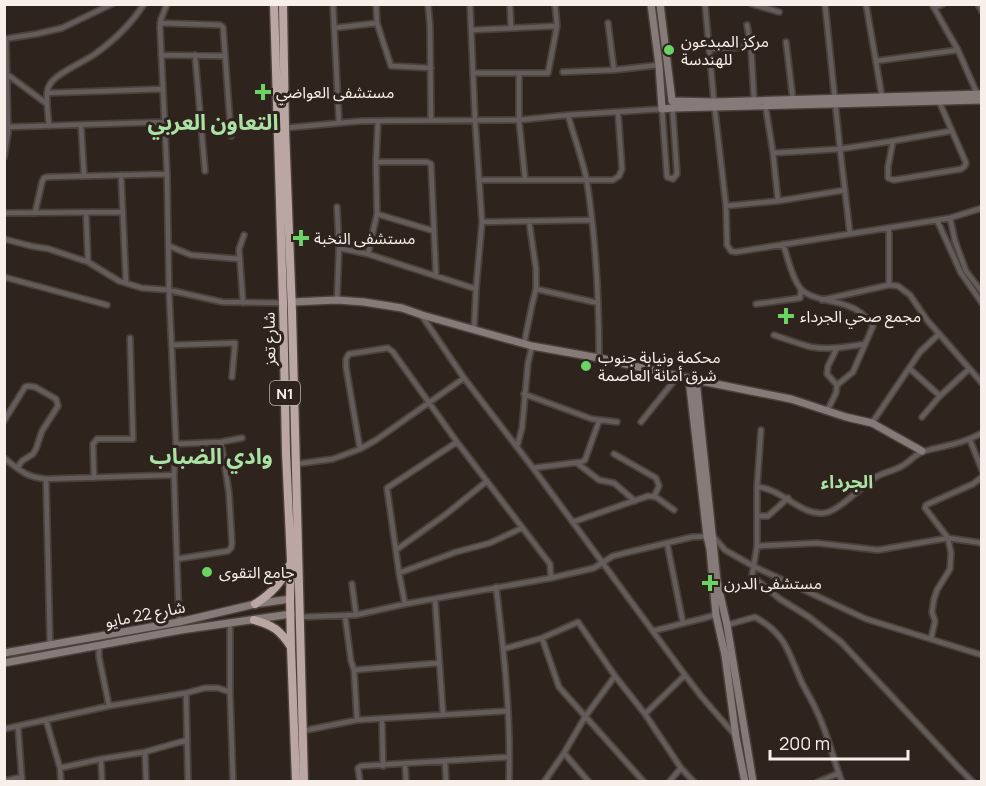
<svg xmlns="http://www.w3.org/2000/svg" width="986" height="786" viewBox="0 0 986 786" font-family="Manrope,'Noto Sans Arabic',sans-serif">
<rect width="100%" height="100%" fill="#2f231d"/>
<g fill="none" stroke-linecap="round" stroke-linejoin="round">
<defs>
<path id="street" d="M167,4L161,19L160,27L167,174L169,290L176,444L174,475L179,622
M333,4L339,123
M376,4L377,23L391,66L431,68
M428,4L430,26L431,120
M470,4L475,120L482,222L476,289L474,330
M510,4L511,28
M705,4L714,102L726,206L727,245L731,251L736,252L950,218L982,208
M752,4L779,12
M825,4L840,149L850,234
M866,4L882,97
M932,4L947,31L958,50L978,96
M978,4L982,11
M934,8L943,4
M160,23L220,25L223,27L231,136
M608,23L614,70
M747,25L751,47
M334,28L377,23
M472,30L557,26L555,4
M4,39L36,34L62,28L112,4
M786,42L793,100
M710,49L751,47L754,100
M161,55L225,56
M195,55L205,171
M876,61L958,50
M563,72L614,70L659,65
M473,73H548L557,26
M519,73V120L525,179
M8,75L47,104L49,126
M47,93L163,89
M938,99L966,163L965,166L961,169L894,180L888,178V167L893,141L951,131
M765,103L773,153
M47,104C47,98 46,91 49,86C54,74 84,62 95,54C113,41 132,23 144,4
M568,115L662,109L667,177L673,179L677,174L672,101
M81,126L84,175
M8,127L164,122
M285,128L361,121L519,120L568,115C574,137 583,160 587,182C596,240 599,300 599,358
M4,157L8,133L6,39
M376,162H427L431,164L436,276
M121,175L126,283
M479,180H613L619,176L622,169L618,112
M778,201L845,190
M726,206L778,201L773,153L840,149L893,141
M337,207L339,248
M4,213L123,212
M35,213L42,182L44,178L47,177L167,174
M86,213L88,262
M377,214L434,231
M950,218L955,241L966,271L982,292
M937,220L961,273L982,303
M482,222L591,220
M889,228V285
M4,239L31,246L49,249L88,262L119,281L142,288L169,290L222,302L283,303
M783,244C788,258 791,276 800,288C810,300 834,300 848,306C858,309 867,317 873,326L853,372L837,385
M169,246L191,255L240,259
M368,254L377,214L376,162L378,121
M4,277L107,305
M536,289L598,303
M337,300L339,248L368,254L476,289
M822,300L889,285L898,286L910,295L927,320L982,383
M243,303L239,249L244,235
M756,304L800,298L801,290
M422,316L464,378L533,468L685,675L701,696L734,734
M774,335C786,339 799,344 811,347C830,350 847,347 865,344
M524,344L532,305L536,289V269L529,221
M172,345L235,343L232,377
M909,368L940,396
M524,394L592,419L617,422
M827,411L836,393L837,385L827,374L828,366L837,348
M922,417L940,396L969,369
M4,421L25,387L28,386L35,387L56,399L58,406L42,431L36,449L33,454L22,461L17,468
M641,422L678,376
M872,423L920,352L939,334
M761,430L757,487V546L752,576L780,599L809,617L841,642L958,767L973,782
M970,440L982,470
M176,444L221,442L242,438
M517,447L522,428L528,363L532,346
M360,449L346,367V359L349,354L388,348L393,352L457,442L550,564L551,578
M614,454L656,478L659,486L654,497
M4,458C20,470 25,477 46,479L174,475
M577,463L599,480L614,483L635,501
M296,464L333,459L360,449L376,440L464,378
M533,468L581,462L585,460L599,421
M94,478L93,444L97,439H133L130,338
M46,479L50,645
M757,487C781,488 801,516 824,513C838,512 863,485 876,477C884,472 894,471 902,466C910,462 916,453 925,451C946,445 960,445 982,433
M757,516H768L788,498
M573,522L648,496L656,497L674,510
M667,543L683,623
M757,546L817,543L878,550L948,538L982,543
M396,550L445,515L487,481
M177,559L228,551L231,548L232,544L229,493L221,442
M399,573L456,552L490,543L522,528
M352,584L356,615
M496,587C504,651 511,716 509,782
M435,599L443,714
M405,604L399,573L387,488L457,442
M345,616L351,661L354,670L357,720
M299,617L356,615L405,604L551,578L594,568L613,556L625,553L692,537L713,536L725,550L753,566L866,619L982,655
M230,623V692L233,782
M727,625L755,617C787,635 788,652 802,683C807,693 813,702 817,712C828,734 833,759 842,782
M653,631L716,615
M542,638L559,687L644,782
M931,639L935,621L932,612L934,599L937,590L950,569L951,553L948,538L925,508L926,505L973,484L982,477
M99,646V657L109,706
M503,649L542,638L578,622L615,676L645,714L681,768L694,782
M354,670L439,663
M186,693L188,782
M645,714L685,675
M382,719L383,766
M46,720L60,768L61,782
M18,726L22,782
M4,729L109,706L186,693L205,688H218L230,692
M302,731L357,720L507,711
M145,752L146,782
M564,753L589,782
M101,759L102,782
M445,762L446,782
M405,764L406,782
M60,768L101,759L145,752L187,740
M4,781L22,777
M360,782L358,768L361,766L509,757
M544,782L564,753L585,717L615,676
M669,782L681,768
M818,782L839,773"/>
<path id="secondary" d="M651,4L659,65L662,109L672,108L982,100
M660,4L672,101L714,102L982,94
M292,302L337,300L364,302L402,308L422,315L532,346L599,358L696,380L791,399L846,417L872,423L922,451
M689,379L707,536L710,549L716,615L725,655L736,737L745,782
M696,380L717,581L727,625L753,782
M4,653L179,622L255,604L290,599
M4,663L181,630L291,614"/>
<path id="highway" d="M274,4L283,303L286,453L291,562L290,599L291,648L296,782
M283,4L285,128L292,312L304,782
M255,604C271,594 282,583 289,566
M254,620C273,625 280,630 291,647"/>
</defs>
<!-- street casing -->
<use href="#street" stroke="#4b403a" stroke-width="8"/>
<!-- secondary casing -->
<use href="#secondary" stroke="#4b403a" stroke-width="10"/>
<!-- highway casing -->
<use href="#highway" stroke="#4b403a" stroke-width="11"/>
<!-- street -->
<use href="#street" stroke="#645c5b" stroke-width="4.5"/>
<!-- secondary -->
<use href="#secondary" stroke="#877b79" stroke-width="7"/>
<!-- highway -->
<use href="#highway" stroke="#baa7a4" stroke-width="8"/>
</g>
<!-- markers -->
<g fill="#6ad364" stroke="#2f231d" stroke-width="2">
<circle cx="669" cy="50" r="6"/>
<path d="M260 83h6v6h6v6h-6v6h-6v-6h-6v-6h6z"/>
<path d="M298 229h6v6h6v6h-6v6h-6v-6h-6v-6h6z"/>
<path d="M783 307h6v6h6v6h-6v6h-6v-6h-6v-6h6z"/>
<circle cx="586" cy="366" r="6"/>
<circle cx="207" cy="572" r="6"/>
<path d="M707 574h6v6h6v6h-6v6h-6v-6h-6v-6h6z"/>
</g>
<g text-anchor="middle" dominant-baseline="central" stroke-width="6" stroke-linejoin="round" paint-order="stroke">
<!-- shield labels -->
<rect fill="#2f231d" stroke="#bcb2ad" stroke-width="1.5" x="270" y="381" width="30" height="24" rx="4.5"/>
<g font-size="15" font-weight="bold" fill="#f8efeb">
<text x="285" y="393">N1</text>
</g>
<!-- poi labels -->
<g font-size="16" fill="#f8efeb" stroke="#2f231d" text-anchor="start">
<text x="681" y="41">مركز المبدعون<tspan x="681" dy="18">للهندسة</tspan></text>
<text x="276" y="92">مستشفى العواضي</text>
<text x="314" y="238">مستشفى النخبة</text>
<text x="800" y="316">مجمع صحي الجرداء</text>
<text x="598" y="357">محكمة ونيابة جنوب<tspan x="598" dy="18">شرق أمانة العاصمة</tspan></text>
<text x="219" y="572">جامع التقوى</text>
<text x="724" y="583">مستشفى الدرن</text>
</g>
<!-- street labels -->
<g font-size="16" fill="#f8efeb" stroke="#2f231d">
<text transform="translate(269 339) rotate(-91)">شارع تعز</text>
<text transform="translate(145 614) rotate(-11)">شارع 22 مايو</text>
</g>
<!-- neighbourhood labels -->
<g font-size="18" font-weight="bold" fill="#aae1a5" stroke="#2f231d">
<text x="847" y="481">الجرداء</text>
</g>
<!-- district labels -->
<g font-size="22" font-weight="bold" fill="#aae1a5" stroke="#2f231d">
<text x="213" y="122">التعاون العربي</text>
<text x="211" y="456">وادي الضباب</text>
</g>
</g>
<!-- border -->
<rect width="986" height="786" fill="none" stroke="#f8efeb" stroke-width="12"/>
<!-- scale -->
<path d="M770 750v9h138v-9" fill="none" stroke="#f8efeb" stroke-width="3"/>
<text x="779" y="750" font-size="18" fill="#f8efeb" stroke="#2f231d" stroke-width="4.5" paint-order="stroke">200 m</text>
</svg>
